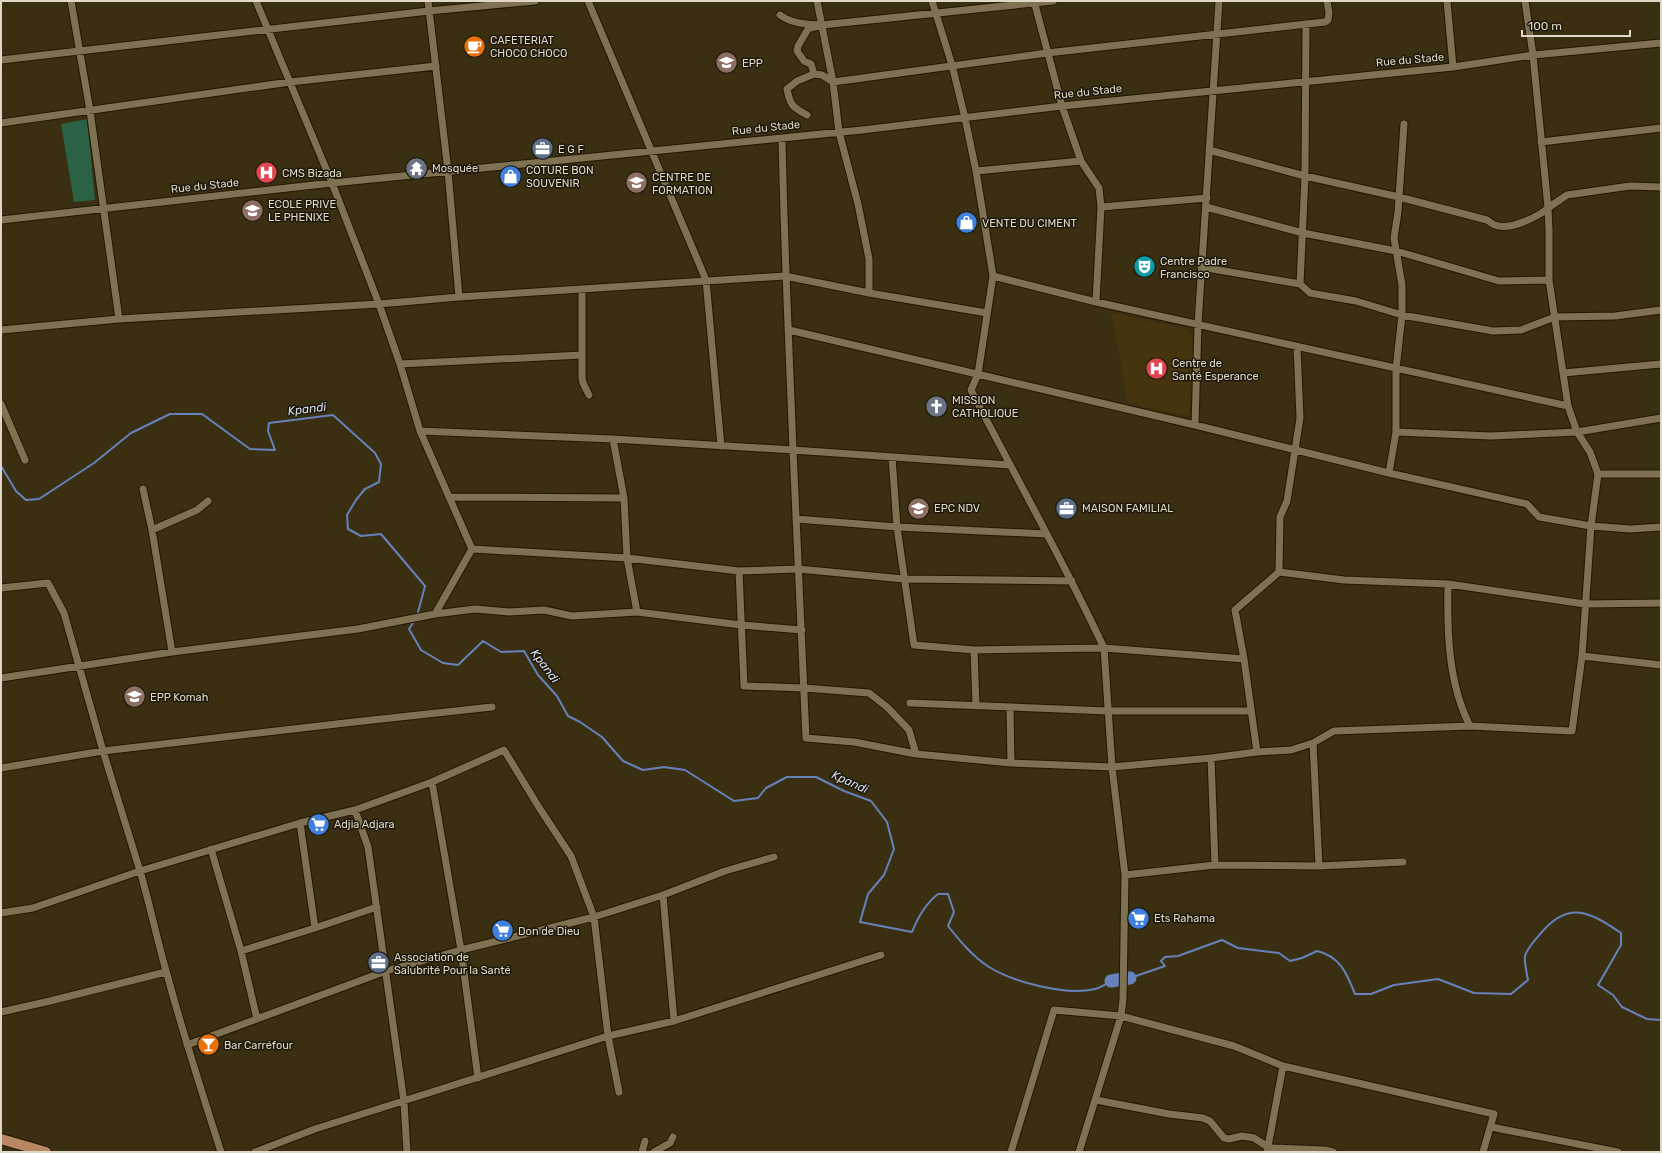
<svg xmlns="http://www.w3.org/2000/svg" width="1662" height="1153" viewBox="0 0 1662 1153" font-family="Rubik,sans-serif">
<rect width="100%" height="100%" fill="#3b2f11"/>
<!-- built -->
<path fill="#44350e" d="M1111,312L1187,330L1193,336L1189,417L1128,403Z"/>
<!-- green -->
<path fill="#2b6246" d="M87,119L95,200L74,202L61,124Z"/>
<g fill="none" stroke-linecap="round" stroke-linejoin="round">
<!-- stream -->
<path stroke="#6682bc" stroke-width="2" d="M1,466L16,491L26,500L39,499L94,463L131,433L170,414H202L250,449L275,450L268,431L269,423L333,415L375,453L381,464L379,482L365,489L356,500L347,515L348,529L361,536L381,534L425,586L417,616
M415,620L409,629L421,650L443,663L458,665L483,641L501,652L524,651L538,675L557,696L568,716L580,722L602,737L623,761L643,770L664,767L685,770L734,801L758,798L766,788L787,777H816L844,791L871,801L887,822L894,849L884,875L868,894L860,922L912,932C918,917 925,904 938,894H948L954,912L948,926C960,941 972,956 989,967C1013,982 1066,996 1095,989C1100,988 1106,984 1111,981
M1130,978L1165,966L1161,961L1165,957L1178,956L1222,940L1238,948L1279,953L1290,961L1302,958L1317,951C1340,956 1347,974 1355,994H1371L1394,985L1438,979L1474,993L1511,994L1528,980C1527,975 1524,960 1525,956C1527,948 1535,940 1541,933C1569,900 1590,912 1621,933V945L1598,985L1613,995L1622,1007L1647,1019L1661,1020"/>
<!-- river -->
<path stroke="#6682bc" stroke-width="13" d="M1111,981L1130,978"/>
<defs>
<path id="street" d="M71,1L90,111L119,319L379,304L459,297L785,276L869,293L987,313
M256,1L332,183L379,304L400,364L420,431L472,549
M428,1L448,171L459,297
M588,1L706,280L721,446
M817,1L833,82L839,132L858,204L869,259V293
M932,1L952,65L965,118L976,171L993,276L978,374L971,390C1015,476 1063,560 1104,648L1244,659
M1034,1L1062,106L1081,161L1099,188L1101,207L1096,302
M1447,1L1453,67
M1525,1L1533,55L1548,208
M780,15C792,24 807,24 822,25L1053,1
M822,25L808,29L798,46L797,51L804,61L811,64L814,74L822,75L833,82L1047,53L1325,22L1328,20L1329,13L1327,1
M1,60L429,11L535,1
M807,115C792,107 790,105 787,89L797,81L814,74
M1,123L290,82L436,66
M1404,124L1398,212L1394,238L1402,285V315L1396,369V432L1389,473L1527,504L1539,517L1591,526L1630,529L1661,527
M1541,142L1661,128
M1209,150L1305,176L1399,197L1487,220C1490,222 1493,225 1495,225C1509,231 1538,217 1548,208L1549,230V280L1568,406L1577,432L1590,452L1598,474L1591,526L1582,656L1572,731L1470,726L1334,731L1313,743L1291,750L1257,752
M976,171L1081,161
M1101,207L1207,198
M1206,207L1303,233L1396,251L1499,281L1549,280
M1548,208L1567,195L1630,186L1661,187
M1,220L332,183L862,130L1062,106L1453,67L1533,55L1661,43
M1201,267L1300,284L1310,293L1356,301L1402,315L1493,331L1521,330L1555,317L1615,316L1661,310
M993,276L1096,302L1568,406
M1300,284L1305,176L1306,24
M582,289V378L583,383L589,395
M1,330L119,319
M789,330L1195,425L1389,473
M400,364L582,355
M1563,373L1661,364
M1,404L25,460
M1195,425L1198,324L1219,1
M420,431L613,439L793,450C789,346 784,242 782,138
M1396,432L1491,436L1577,432L1661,418
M613,439L624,498L627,558L637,612
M892,457L897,527L914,645L974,650L1104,648L1112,767L1125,875L1123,999L1121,1016L1079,1152
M1009,465L793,450L806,738L854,742L916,754L1011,763L1112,767L1211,758L1257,752L1244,659L1235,610L1279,572L1280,517L1287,501L1300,418L1297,347
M1598,474H1661
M143,489L152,530L172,652
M450,497L624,498
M796,519L897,527L1047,534
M152,530L197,510L208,501
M472,549L627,558L739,571L798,569L904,579L1072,581
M739,571L744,686L804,688L869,693L887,707L909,730L916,754
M1279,572L1344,580L1448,584L1585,604L1661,603
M1448,584C1447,631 1448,683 1470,726
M1,588L48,583L64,613L103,751L140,871L33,908L1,913
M435,614L475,609L509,612L544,610L572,616L637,612L741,625L802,630
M974,650L976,706
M1582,656L1661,665
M1,678L172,652L358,629L435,614L472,549
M910,703L1108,711H1251
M1010,708L1011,763
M1313,743L1319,866
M1211,758L1215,865
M1,768L103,751L354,722L492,707
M432,782L461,950L478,1078
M355,810L368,847L404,1102L407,1152
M300,823L315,928
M211,849L241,951L257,1019
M1125,875L1215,865L1319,866L1403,862
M663,895L674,1021
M241,951L315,928L377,907
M1,1012L50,1001L166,972
M187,1045L386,971L461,950L594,917L663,895L725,871L774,857
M1283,1066L1494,1114L1483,1152
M1096,1100L1169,1114L1203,1118L1210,1121L1224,1138L1229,1139L1242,1136L1254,1138L1268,1147L1274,1148L1325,1150L1333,1152
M1491,1127L1618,1152
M221,1152C202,1093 183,1034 167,974C157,940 150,905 140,871L300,823L355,810L432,782L504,750L540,809L571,856L594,917L608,1036L619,1092
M255,1152L315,1129L608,1036L674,1021L881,955
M642,1152L645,1141
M654,1152L670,1143L673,1137
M1011,1152L1054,1010L1121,1016L1234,1046L1283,1066L1267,1152"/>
<path id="primary" d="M1,1139L46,1152"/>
</defs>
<!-- street casing -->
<use href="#street" stroke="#221700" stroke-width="9"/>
<!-- primary casing -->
<use href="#primary" stroke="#221700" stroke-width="12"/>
<!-- street -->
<use href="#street" stroke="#7f7252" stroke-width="7"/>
<!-- primary -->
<use href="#primary" stroke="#b98863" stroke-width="10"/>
</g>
<!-- icons -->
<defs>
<symbol id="cafe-disc" viewBox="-11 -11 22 22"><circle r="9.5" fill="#e8710a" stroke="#1d180b"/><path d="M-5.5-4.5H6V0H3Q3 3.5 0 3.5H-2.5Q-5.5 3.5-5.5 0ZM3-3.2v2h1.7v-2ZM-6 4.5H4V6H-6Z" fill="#fff"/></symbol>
<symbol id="school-disc" viewBox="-11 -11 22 22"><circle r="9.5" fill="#8d6e63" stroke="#1d180b"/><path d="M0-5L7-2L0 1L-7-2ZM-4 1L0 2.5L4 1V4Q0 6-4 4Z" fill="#fff"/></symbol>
<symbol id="office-disc" viewBox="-11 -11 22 22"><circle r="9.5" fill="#5c6f8a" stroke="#1d180b"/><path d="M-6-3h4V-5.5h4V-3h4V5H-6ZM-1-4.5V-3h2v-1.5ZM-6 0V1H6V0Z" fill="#fff"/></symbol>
<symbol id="temple-disc" viewBox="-11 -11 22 22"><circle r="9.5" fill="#6b7280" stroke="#1d180b"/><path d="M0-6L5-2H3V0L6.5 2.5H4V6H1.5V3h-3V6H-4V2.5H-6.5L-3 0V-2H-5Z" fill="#fff"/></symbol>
<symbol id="hospital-disc" viewBox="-11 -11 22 22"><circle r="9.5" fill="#e0444e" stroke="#1d180b"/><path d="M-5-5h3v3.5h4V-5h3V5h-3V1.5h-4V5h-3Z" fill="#fff"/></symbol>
<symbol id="shop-disc" viewBox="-11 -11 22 22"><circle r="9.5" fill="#3f7fe0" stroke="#1d180b"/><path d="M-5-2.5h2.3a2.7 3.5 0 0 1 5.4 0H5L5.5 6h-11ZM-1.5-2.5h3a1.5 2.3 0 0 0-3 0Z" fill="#fff"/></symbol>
<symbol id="university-disc" viewBox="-11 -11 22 22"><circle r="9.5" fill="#8d6e63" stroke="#1d180b"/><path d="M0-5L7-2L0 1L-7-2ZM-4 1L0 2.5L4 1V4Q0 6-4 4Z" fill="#fff"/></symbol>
<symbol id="theatre-disc" viewBox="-11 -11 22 22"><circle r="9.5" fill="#0f9aa8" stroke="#1d180b"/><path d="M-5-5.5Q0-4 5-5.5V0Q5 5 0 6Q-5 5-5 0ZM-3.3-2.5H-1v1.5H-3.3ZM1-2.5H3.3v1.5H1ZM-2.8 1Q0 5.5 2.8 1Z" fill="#fff"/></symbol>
<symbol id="church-disc" viewBox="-11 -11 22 22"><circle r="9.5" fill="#6b7280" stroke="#1d180b"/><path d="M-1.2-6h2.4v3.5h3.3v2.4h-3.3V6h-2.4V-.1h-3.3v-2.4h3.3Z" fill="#fff"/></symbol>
<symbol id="supermarket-disc" viewBox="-11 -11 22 22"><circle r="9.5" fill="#3f7fe0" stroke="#1d180b"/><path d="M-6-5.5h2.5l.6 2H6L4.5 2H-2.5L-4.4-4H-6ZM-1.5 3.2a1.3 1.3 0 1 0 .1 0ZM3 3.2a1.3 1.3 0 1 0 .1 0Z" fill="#fff"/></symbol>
<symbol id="bar-disc" viewBox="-11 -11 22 22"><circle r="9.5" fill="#e8710a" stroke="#1d180b"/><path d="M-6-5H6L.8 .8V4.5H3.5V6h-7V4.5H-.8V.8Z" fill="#fff"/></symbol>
</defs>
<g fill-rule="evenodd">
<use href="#cafe-disc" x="462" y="34" width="25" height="25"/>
<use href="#school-disc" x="714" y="50" width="25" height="25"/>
<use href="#office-disc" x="530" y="136" width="25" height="25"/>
<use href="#temple-disc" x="404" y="156" width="25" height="25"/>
<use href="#hospital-disc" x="254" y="160" width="25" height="25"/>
<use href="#shop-disc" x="498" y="164" width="25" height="25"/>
<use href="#university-disc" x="624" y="170" width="25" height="25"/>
<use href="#school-disc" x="240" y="198" width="25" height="25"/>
<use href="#shop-disc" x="954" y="210" width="25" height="25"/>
<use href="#theatre-disc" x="1132" y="254" width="25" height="25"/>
<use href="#hospital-disc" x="1144" y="356" width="25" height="25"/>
<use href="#church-disc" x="924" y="394" width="25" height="25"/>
<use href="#school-disc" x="906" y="496" width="25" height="25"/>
<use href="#office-disc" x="1054" y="496" width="25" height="25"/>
<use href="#school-disc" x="122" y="684" width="25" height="25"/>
<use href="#supermarket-disc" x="306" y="812" width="25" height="25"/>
<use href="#supermarket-disc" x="1126" y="906" width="25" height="25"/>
<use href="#supermarket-disc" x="490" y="918" width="25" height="25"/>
<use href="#office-disc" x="366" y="950" width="25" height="25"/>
<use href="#bar-disc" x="196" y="1032" width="25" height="25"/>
</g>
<g text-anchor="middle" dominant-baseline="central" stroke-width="3" stroke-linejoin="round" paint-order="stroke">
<!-- poi labels -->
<g font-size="11" fill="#dfd8c7" stroke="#1d180b" text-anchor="start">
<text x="490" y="40">CAFETERIAT<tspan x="490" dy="13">CHOCO CHOCO</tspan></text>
<text x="742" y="63">EPP</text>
<text x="558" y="149">E G F</text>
<text x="432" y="168">Mosquée</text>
<text x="526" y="170">COTURE BON<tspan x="526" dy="13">SOUVENIR</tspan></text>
<text x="282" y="173">CMS Bizada</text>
<text x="652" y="177">CENTRE DE<tspan x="652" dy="13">FORMATION</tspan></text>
<text x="268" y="204">ECOLE PRIVE<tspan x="268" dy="13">LE PHENIXE</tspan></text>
<text x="982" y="223">VENTE DU CIMENT</text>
<text x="1160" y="261">Centre Padre<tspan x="1160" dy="13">Francisco</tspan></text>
<text x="1172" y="363">Centre de<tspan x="1172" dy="13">Santé Esperance</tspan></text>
<text x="952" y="400">MISSION<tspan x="952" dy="13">CATHOLIQUE</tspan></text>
<text x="934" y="508">EPC NDV</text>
<text x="1082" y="508">MAISON FAMILIAL</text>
<text x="150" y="697">EPP Komah</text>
<text x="334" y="824">Adjia Adjara</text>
<text x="1154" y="918">Ets Rahama</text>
<text x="518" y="931">Don de Dieu</text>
<text x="394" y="957">Association de<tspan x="394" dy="13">Salubrité Pour la Santé</tspan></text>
<text x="224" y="1045">Bar Carréfour</text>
</g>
<!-- street labels -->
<g font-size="11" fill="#dfd8c7" stroke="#1d180b">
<text transform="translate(1410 60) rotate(-5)">Rue du Stade</text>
<text transform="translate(1088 92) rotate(-6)">Rue du Stade</text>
<text transform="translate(766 128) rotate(-6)">Rue du Stade</text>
<text transform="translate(205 186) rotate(-6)">Rue du Stade</text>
</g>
<!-- water labels -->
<g font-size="12" font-style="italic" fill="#d5ddee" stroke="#1d180b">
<text transform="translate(307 409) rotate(-7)">Kpandi</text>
<text transform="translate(545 666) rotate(53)">Kpandi</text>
<text transform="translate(850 782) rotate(24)">Kpandi</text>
</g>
</g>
<!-- border -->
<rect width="1662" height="1153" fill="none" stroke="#dfd8c7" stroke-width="4"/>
<!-- scale -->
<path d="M1522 30v6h108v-6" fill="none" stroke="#dfd8c7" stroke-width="2"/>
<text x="1528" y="30" font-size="12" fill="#dfd8c7" stroke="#1d180b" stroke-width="3" paint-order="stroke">100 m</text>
</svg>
